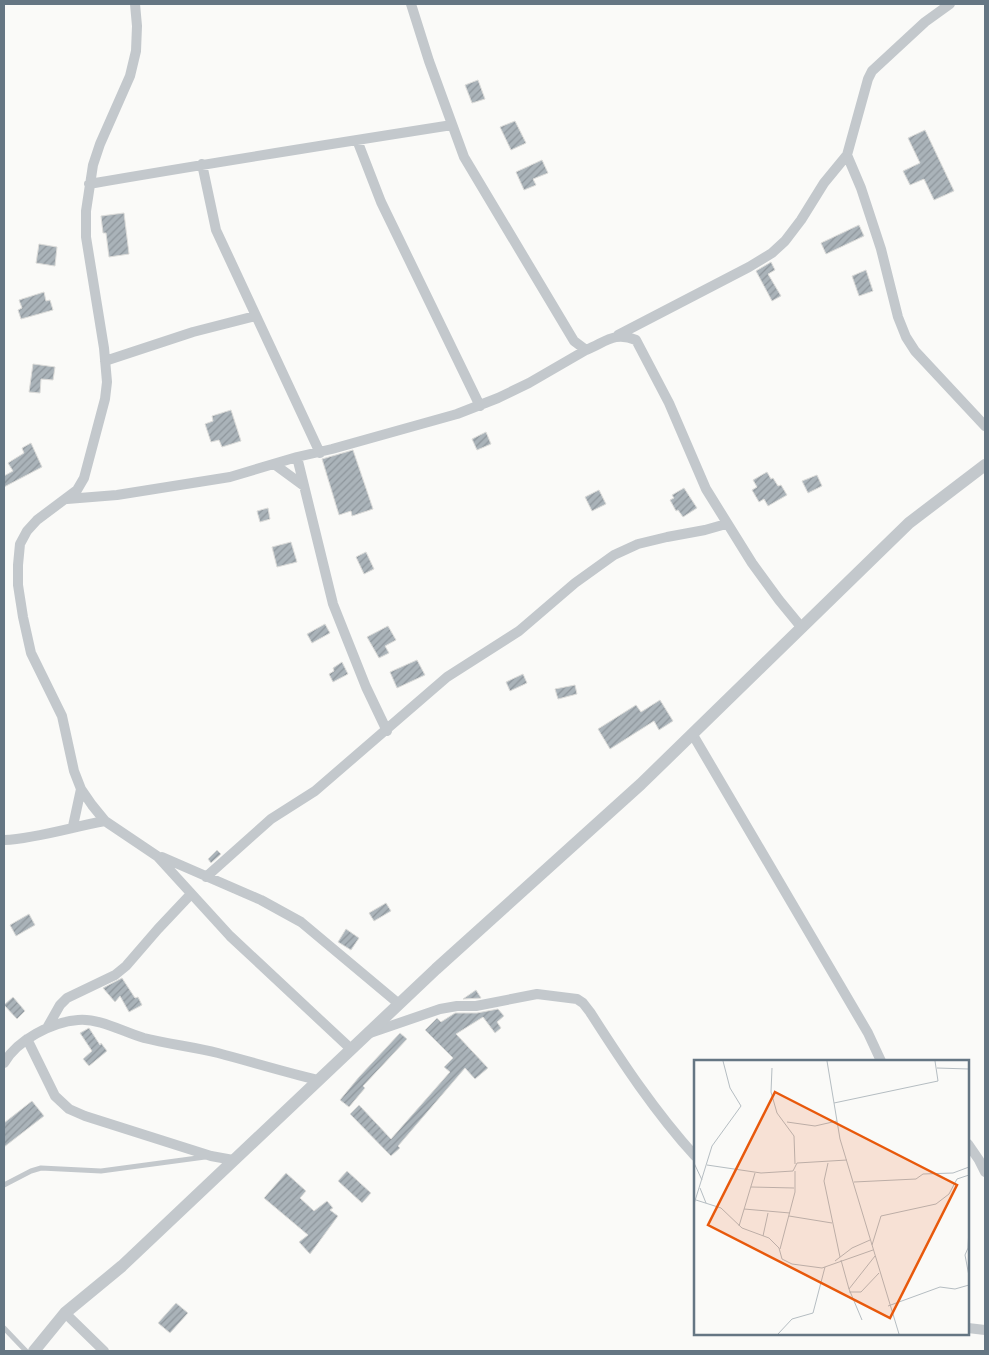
<svg xmlns="http://www.w3.org/2000/svg" width="989" height="1355" viewBox="0 0 989 1355" font-family="'Asap Condensed',sans-serif">
<defs>
<pattern id="building-hatch" width="6" height="6" patternUnits="userSpaceOnUse" patternTransform="scale(1.25)"><rect width="6" height="6" fill="#aab3b9"/><path d="M-1 1l2-2M0 6l6-6M5 7l2-2" fill="none" stroke="#8e969c"/></pattern>
</defs>
<rect width="100%" height="100%" fill="#fafaf8"/>
<!-- building -->
<path fill="url(#building-hatch)" stroke="#dcdcda" d="M478,80L485,99L472,103L465,85Z
M515,121L526,143L511,150L500,127Z
M925,130L954,191L934,200L924,179L910,185L903,171L920,163L908,138Z
M542,160L548,173L533,179L536,185L524,190L516,172Z
M124,213L129,254L109,257L106,233H103L101,216Z
M859,225L864,236L826,254L821,243Z
M39,244L57,247L55,266L36,263Z
M771,262L775,270L768,274L781,296L772,301L756,271Z
M866,270L873,291L859,296L852,276Z
M44,292L46,301L50,300L53,310L21,319L18,310L22,308L19,300Z
M33,364L55,367L53,380L41,379L40,393L29,392Z
M231,410L241,441L222,447L219,440L211,442L205,424L213,421L212,416Z
M486,432L491,444L477,450L472,439Z
M31,443L42,467L4,487V476L13,471L8,463L24,453L22,448Z
M353,450L373,509L352,516L351,511L339,515L322,459Z
M767,472L771,479L773,478L778,486L781,485L787,495L768,506L764,499L759,502L752,490L757,487L753,480Z
M817,475L822,486L808,493L802,481Z
M684,488L697,508L683,517L678,510L676,511L670,500L674,498L672,495Z
M599,490L606,504L592,511L585,497Z
M268,508L270,519L260,522L257,511Z
M291,542L297,562L277,567L272,547Z
M366,552L374,569L364,574L356,557Z
M325,624L330,633L312,643L307,634Z
M388,626L396,640L385,646L389,653L379,658L367,637Z
M417,660L425,675L397,688L390,672Z
M342,662L348,674L333,682L329,674L334,671L333,668Z
M523,674L527,683L510,691L506,682Z
M575,685L577,694L558,699L555,689Z
M660,700L673,721L659,730L654,721L610,749L598,729L636,705L641,712Z
M217,850L221,854L211,863L208,859Z
M386,903L391,911L374,921L369,913Z
M29,914L35,925L16,936L10,925Z
M346,929L359,938L351,950L338,942Z
M122,978L135,998L138,997L142,1005L129,1012L120,996L115,1002L103,988Z
M476,990L481,998L463,999Z
M13,997L25,1011L17,1019L4,1005Z
M498,1009L504,1016L497,1022L501,1028L495,1033L483,1017L456,1034L488,1068L475,1079L465,1068L398,1146L400,1148L391,1156L350,1114L359,1105L391,1139L450,1072L444,1067L453,1058L425,1030L437,1018L441,1022L455,1013H477Z
M89,1028L100,1045L101,1043L107,1051L89,1066L83,1059L92,1051L80,1033Z
M400,1033L407,1039L363,1086L365,1088L349,1107L340,1100L359,1077Z
M32,1101L44,1116L4,1147V1123Z
M347,1171L371,1193L362,1203L338,1181Z
M286,1173L306,1191L300,1198L314,1211L327,1201L333,1208L330,1210L338,1216L310,1254L299,1242L308,1235L264,1198Z
M176,1303L188,1313L170,1333L158,1323Z"/>
<g fill="none" stroke-linecap="round" stroke-linejoin="round">
<!-- service -->
<path stroke="#c3c8cc" stroke-width="5" d="M4,1185L31,1171L41,1168L101,1171L205,1157
M4,1328L26,1351"/>
<!-- minor -->
<path stroke="#c3c8cc" stroke-width="10" d="M135,4L137,26L136,51L130,76L100,144L93,165L86,211V237L104,348L107,382L105,399L84,478L77,490L37,520L27,531L20,544L18,565V585L23,617L31,653L62,716L74,771L81,789L92,805L105,821L157,856L230,936L351,1049
M411,4L429,61L464,157L574,341L586,350C606,342 614,331 636,340L669,403L706,489L752,563L779,600L802,628
M357,140L381,202L480,406
M847,155L861,188L881,249L898,317L906,337L915,351L985,426
M202,164L216,230L320,453
M89,184C210,163 331,144 452,125
M618,335L749,267L772,253L785,241L801,220L824,183L847,155L868,79L872,71L925,22L950,4
M105,361L193,332L255,316
M297,457L333,604L366,687L387,731
M274,464L304,486
M67,499L117,495L230,477L297,457L332,449L457,414L498,398L529,383L586,350
M693,735L868,1033L881,1061
M73,826L81,789
M4,840C39,838 71,827 105,821
M162,857L261,900L301,922L399,1004
M206,877L271,819L315,791L447,677L519,631L575,583L614,555L638,544L667,537L705,530L726,524
M47,1028L60,1005L67,998L115,975L126,966L158,929L191,894
M370,1033L440,1009L457,1006H476L537,994L577,999L583,1003L590,1012C622,1062 655,1112 695,1156
M27,1039L55,1096L69,1109L85,1116L211,1156L233,1160
M4,1063C17,1040 52,1022 78,1020C100,1018 123,1032 144,1038C168,1044 194,1047 218,1053C252,1062 284,1072 318,1080
M968,1144L979,1160L985,1172
M65,1313L104,1351
M968,1328L985,1330"/>
<!-- tertiary -->
<path stroke="#c3c8cc" stroke-width="12" d="M34,1351L65,1313L122,1266L436,969L641,784L909,523L985,465"/>
</g>
<!-- overview -->
<g transform="translate(694 1060)">
<rect width="275" height="275" fill="#fafaf8"/>
<path fill="none" stroke="#b5bdc2" stroke-width="1" d="M133,1L146,79L205,274M78,8L77,32L83,53L100,76L101,104M243,8L275,9M140,43L244,21L241,1M93,62L121,66L143,61M0,103L8,120M134,103L130,121L146,197M13,105L67,113L99,111L103,103L153,100M160,122L222,119L229,114L259,113L275,107M57,127L100,128M6,128L12,143M2,140L27,148L48,168L75,178L85,188L88,199L98,204L128,208L179,190M0,144L18,86L47,46L36,28L29,1M50,149L96,153M95,156L138,163M45,166L61,113M275,167L274,188L271,195L275,216M69,176L74,153M178,185L187,156L242,144L255,134L263,119L275,115M86,189L101,132V111M147,200L155,229M141,201L158,188L176,180M155,232H167L185,213M194,246L246,227L261,229L275,225M168,260L155,229L181,196M84,274L98,259L119,253L131,207"/>
<path fill="#e8590c" fill-opacity="0.15" stroke="#e8590c" stroke-width="2.5" d="M81,32L263,125L196,258L14,165Z"/>
<rect width="275" height="275" fill="none" stroke="#657683" stroke-width="2.5"/>
</g>
<!-- border -->
<rect width="989" height="1355" fill="none" stroke="#657683" stroke-width="10"/>
</svg>
